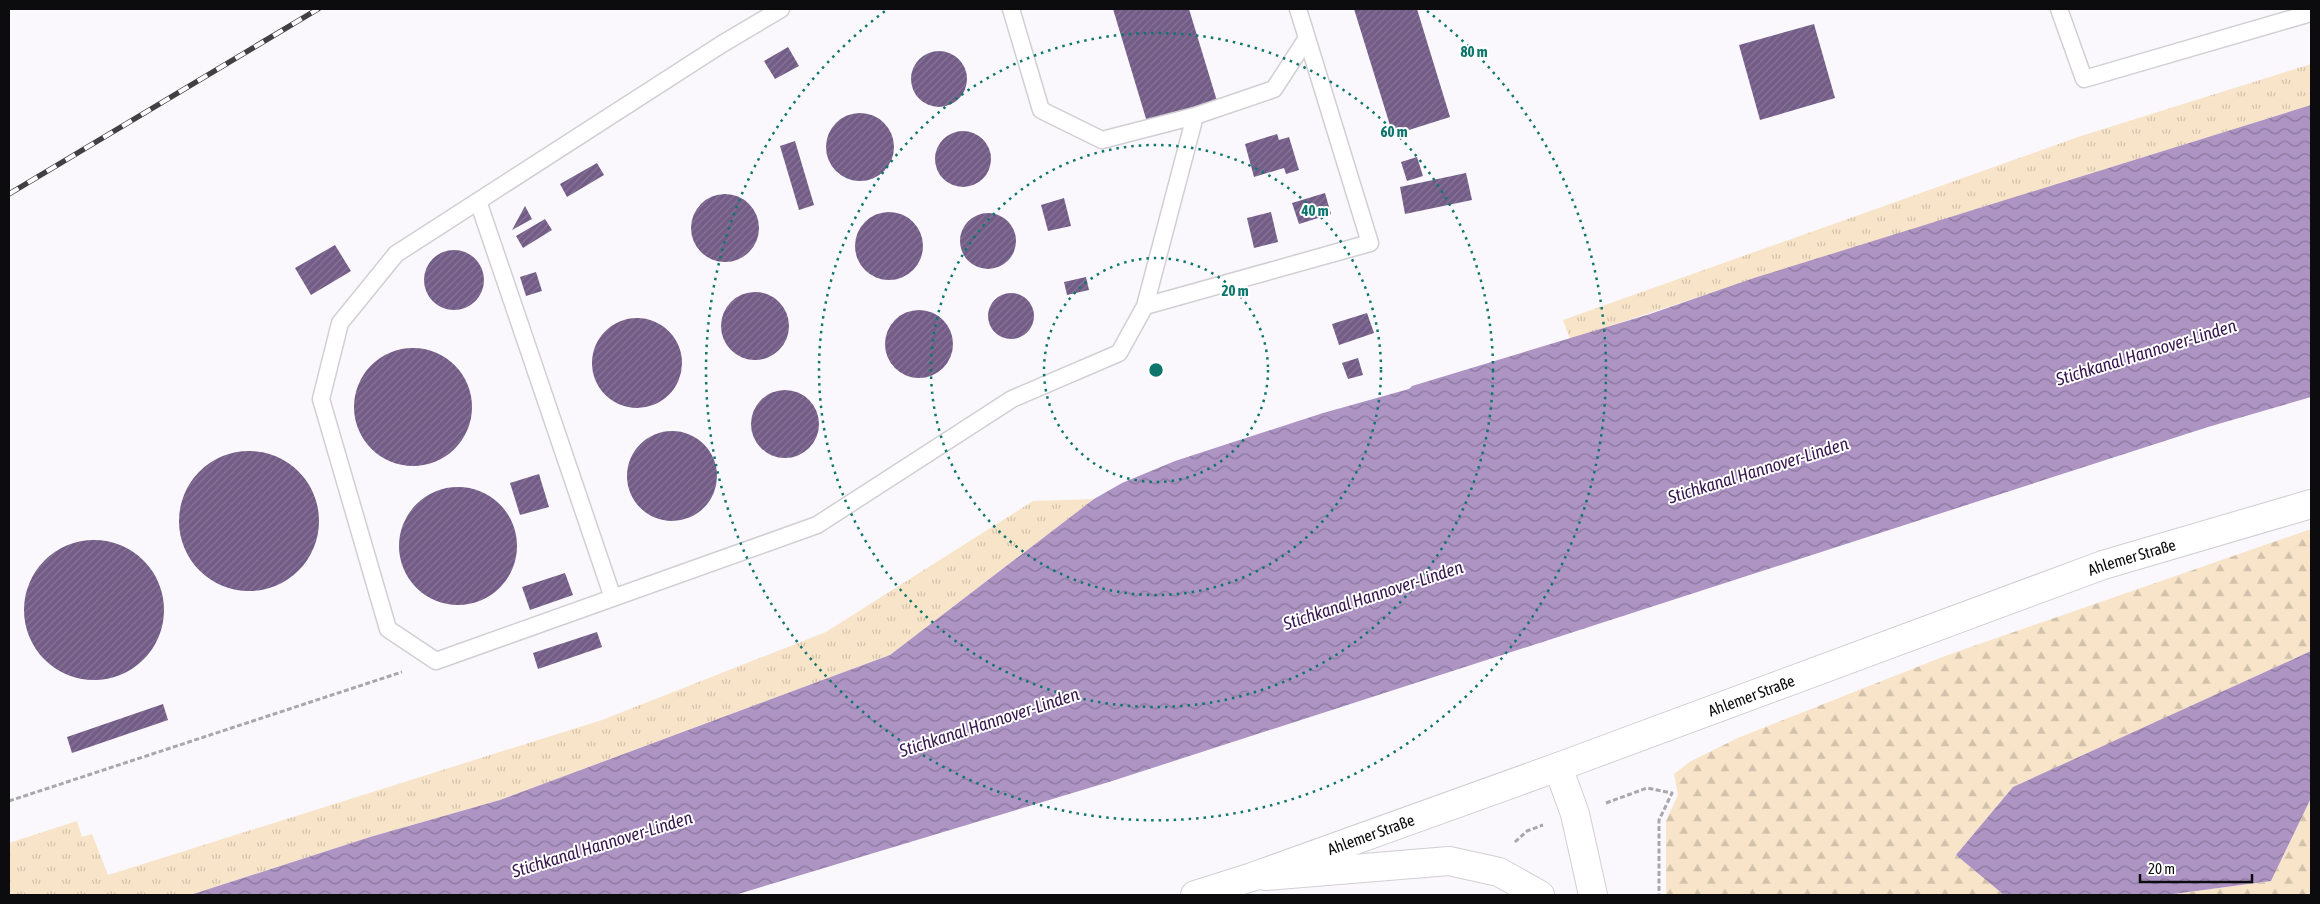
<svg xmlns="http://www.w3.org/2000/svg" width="2320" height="904" viewBox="0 0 2320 904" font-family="'Asap Condensed',sans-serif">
<defs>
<pattern id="grass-tufts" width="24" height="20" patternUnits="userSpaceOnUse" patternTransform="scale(1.25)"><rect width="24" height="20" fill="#f8e4c8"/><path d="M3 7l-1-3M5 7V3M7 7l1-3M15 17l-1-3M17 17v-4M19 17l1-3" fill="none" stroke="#d3c2ab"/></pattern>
<pattern id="forest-firs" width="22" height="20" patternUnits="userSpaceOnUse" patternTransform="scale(1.25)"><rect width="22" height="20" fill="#f8e4c8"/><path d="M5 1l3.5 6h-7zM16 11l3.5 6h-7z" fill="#d3c2ab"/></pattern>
<pattern id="water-waves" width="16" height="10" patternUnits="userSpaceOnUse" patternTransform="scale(1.25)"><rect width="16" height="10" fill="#ad94c3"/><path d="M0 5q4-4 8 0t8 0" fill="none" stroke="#8b779d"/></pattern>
<pattern id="building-hatch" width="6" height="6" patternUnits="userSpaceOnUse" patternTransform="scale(1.25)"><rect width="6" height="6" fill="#735c87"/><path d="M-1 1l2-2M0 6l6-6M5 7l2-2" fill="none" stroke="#877795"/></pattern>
</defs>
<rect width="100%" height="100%" fill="#faf8fc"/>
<!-- grass -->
<path fill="url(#grass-tufts)" d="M2311,64V105L1772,273L1570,339L1563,320L2081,136Z
M1094,499L890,655L500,800L370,837L190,895H9V843L77,821L82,837L92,834L108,875L602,720L826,632L1033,501Z"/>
<!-- forest -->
<path fill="url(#forest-firs)" d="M2311,529V651L2013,788L1956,855L2004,895H1666V821L1678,795L1674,774L1691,761L1740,737L1945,656Z
M2311,798V895H2166L2271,881Z"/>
<!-- water -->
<path fill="url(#water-waves)" d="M2311,105V397L2208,427L1109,782L735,895H190L370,837L500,800L890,655L1094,499L1122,483L1175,461L1323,413L1409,389L1412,386L1650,314L1754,278Z
M2311,651V798L2271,881L2166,895H2004L1956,855L2013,787Z"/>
<!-- building -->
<path fill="url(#building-hatch)" d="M1113,9H1189L1217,101L1147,122Z
M1354,9H1417L1450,117L1393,135Z
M1814,24L1835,98L1760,120L1739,45Z
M788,47L799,66L775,79L764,61Z
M911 79a28 28 0 1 1 56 0a28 28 0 1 1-56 0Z
M826 147a34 34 0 1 1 68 0a34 34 0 1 1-68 0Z
M935 159a28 28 0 1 1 56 0a28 28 0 1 1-56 0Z
M1277,134L1279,140L1289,137L1299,170L1286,174L1284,168L1254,177L1245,144Z
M795,141L814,205L799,210L780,146Z
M1417,157L1423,176L1407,181L1401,162Z
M597,163L604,175L567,197L560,184Z
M1466,173L1472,200L1405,214L1400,187Z
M1325,193L1331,214L1299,224L1292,203Z
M691 228a34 34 0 1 1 68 0a34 34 0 1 1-68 0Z
M1064,198L1071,226L1048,231L1041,205Z
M525,206L532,219L512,230Z
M855 246a34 34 0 1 1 68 0a34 34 0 1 1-68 0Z
M1271,212L1278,242L1254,248L1247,218Z
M960 241a28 28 0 1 1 56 0a28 28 0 1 1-56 0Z
M545,219L552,230L523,248L516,236Z
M335,245L351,271L311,295L295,268Z
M424 280a30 30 0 1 1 60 0a30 30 0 1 1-60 0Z
M536,272L542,291L526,296L520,277Z
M1086,277L1089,290L1067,295L1064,282Z
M721 326a34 34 0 1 1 68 0a34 34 0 1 1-68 0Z
M988 316a23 23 0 1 1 46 0a23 23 0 1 1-46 0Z
M885 344a34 34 0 1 1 68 0a34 34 0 1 1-68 0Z
M1367,313L1374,333L1339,345L1332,324Z
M592 363a45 45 0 1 1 90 0a45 45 0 1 1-90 0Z
M354 407a59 59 0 1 1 118 0a59 59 0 1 1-118 0Z
M1358,358L1363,375L1348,379L1342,363Z
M751 424a34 34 0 1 1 68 0a34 34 0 1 1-68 0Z
M627 476a45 45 0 1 1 90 0a45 45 0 1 1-90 0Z
M179 521a70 70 0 1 1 140 0a70 70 0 1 1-140 0Z
M539,474L549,507L520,515L510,483Z
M399 546a59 59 0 1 1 118 0a59 59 0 1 1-118 0Z
M24 610a70 70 0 1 1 140 0a70 70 0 1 1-140 0Z
M565,573L573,595L530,610L522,587Z
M597,632L602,647L538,669L533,653Z
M163,704L168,720L72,753L67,737Z"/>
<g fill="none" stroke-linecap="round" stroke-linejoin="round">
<defs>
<path id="lane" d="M781,9L722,44L396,254L340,323L321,399L388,629L436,661L817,525L1012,399L1119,353L1145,306L1195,116
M1011,9L1041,110L1102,140L1195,116L1274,89L1307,38L1298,9
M2059,9L2084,79L2311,13
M478,201L613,598
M1145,306L1370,243L1307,38"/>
<path id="street" d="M1558,767L1575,814L1593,895
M1266,876L1449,861L1499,872L1540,895"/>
<g id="primary">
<path id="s1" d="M1195,895L1252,877L1558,767L2103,565L2311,504"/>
</g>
</defs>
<!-- lane casing -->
<use href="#lane" stroke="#d1cfd3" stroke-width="19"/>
<!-- street casing -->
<use href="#street" stroke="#d1cfd3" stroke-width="30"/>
<!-- primary casing -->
<use href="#primary" stroke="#d1cfd3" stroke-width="30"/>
<!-- path -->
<path stroke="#a9a7aa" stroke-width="3" stroke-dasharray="5 2.5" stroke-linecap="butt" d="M9,801L402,672
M1606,803L1647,788L1672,793L1659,820V895
M1515,842L1527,831L1543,825"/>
<!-- lane -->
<use href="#lane" stroke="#fff" stroke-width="16"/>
<!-- street -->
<use href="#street" stroke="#fff" stroke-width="28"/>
<!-- primary -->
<use href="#primary" stroke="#fff" stroke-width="28"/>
<defs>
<path id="rail" d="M9,194L318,9"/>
</defs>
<!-- rail casing -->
<use href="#rail" stroke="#424043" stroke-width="5.5"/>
<!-- rail -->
<use href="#rail" stroke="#fff" stroke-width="4" stroke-dasharray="11" stroke-linecap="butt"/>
</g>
<!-- distance rings -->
<g fill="none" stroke="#0f766e" stroke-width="2.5" stroke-dasharray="2.5 5">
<circle cx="1156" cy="370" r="112"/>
<circle cx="1156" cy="370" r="225"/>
<circle cx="1156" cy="370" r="337"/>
<path d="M1427 11A450 450 0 1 1 885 11"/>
</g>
<g text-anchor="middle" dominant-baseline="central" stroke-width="4" stroke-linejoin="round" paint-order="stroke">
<!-- street labels -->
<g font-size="16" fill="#0c0b0d" stroke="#fff">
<text stroke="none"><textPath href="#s1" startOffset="996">Ahlemer Straße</textPath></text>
<text stroke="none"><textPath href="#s1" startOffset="591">Ahlemer Straße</textPath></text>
<text stroke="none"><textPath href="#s1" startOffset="186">Ahlemer Straße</textPath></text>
</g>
<!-- water labels -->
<g font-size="18" font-style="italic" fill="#37164e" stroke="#fff">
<text transform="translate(2146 352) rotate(-17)">Stichkanal Hannover-Linden</text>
<text transform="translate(1758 470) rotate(-17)">Stichkanal Hannover-Linden</text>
<text transform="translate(1373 595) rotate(-18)">Stichkanal Hannover-Linden</text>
<text transform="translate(989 722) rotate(-18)">Stichkanal Hannover-Linden</text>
<text transform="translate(602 844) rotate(-17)">Stichkanal Hannover-Linden</text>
</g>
</g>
<circle cx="1156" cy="370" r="8" fill="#0f766e" stroke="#fff" stroke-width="2.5"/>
<g font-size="15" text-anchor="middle" font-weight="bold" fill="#0f766e" stroke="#fff" stroke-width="4" stroke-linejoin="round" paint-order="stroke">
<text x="1474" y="57">80 m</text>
<text x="1394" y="137">60 m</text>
<text x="1315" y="216">40 m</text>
<text x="1235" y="296">20 m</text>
</g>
<!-- border -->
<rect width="2320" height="904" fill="none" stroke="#0c0b0d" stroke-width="20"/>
<!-- scale -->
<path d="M2140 874v8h112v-8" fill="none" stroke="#0c0b0d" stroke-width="2.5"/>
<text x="2148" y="874" font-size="15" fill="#0c0b0d" stroke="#ffffff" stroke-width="4" paint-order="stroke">20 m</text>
</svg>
